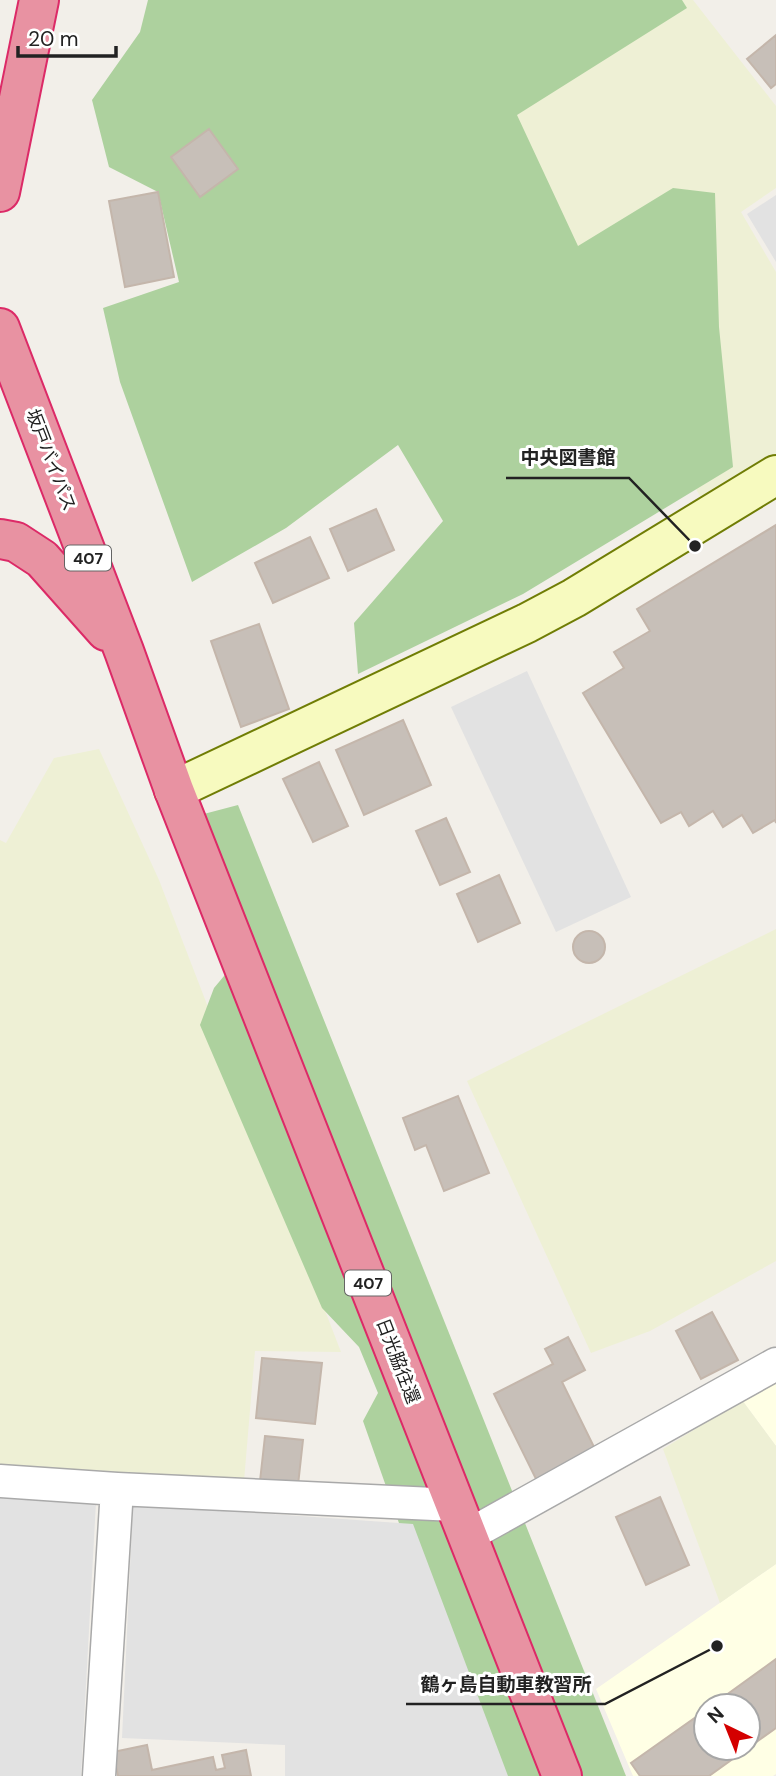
<svg xmlns="http://www.w3.org/2000/svg" width="776" height="1776" viewBox="0 0 776 1776" font-family="'DM Sans','Noto Sans JP',sans-serif">
<rect width="100%" height="100%" fill="#f2efe9"/>
<!-- education -->
<path fill="#ffffe5" fill-rule="evenodd" d="M776,1381V1446L742,1400Z
M776,1564V1774L773,1776H633L596,1689ZM706,1706H748V1748H706Z"/>
<!-- farmland -->
<path fill="#eef0d5" d="M670,0H693L776,106V188L741,212L776,272V454L702,500L489,106Z
M99,749L159,880L341,1352L255,1351L244,1481L0,1465V840L6,843L54,758Z
M776,929V1261L650,1331L591,1353L467,1081Z
M742,1400L776,1446V1564L720,1603L663,1449Z"/>
<!-- forest -->
<path fill="#add19e" d="M148,0H682L687,8L517,115L578,246L673,188L715,193L719,327L733,467L523,594L358,674L354,623L443,521L398,445L286,528L192,582L120,382L103,308L179,282L158,192L109,167L92,100L140,32Z
M238,805L626,1776H500L424,1594L363,1421L378,1393L359,1347L322,1308L200,1025L214,988L249,946L200,815Z"/>
<!-- parking -->
<path fill="#e2e2e2" d="M776,195V262L747,214Z
M527,671L631,897L556,932L451,707Z
M0,1497L96,1502L81,1776H0Z
M133,1504L413,1524L508,1776H285V1745L122,1738Z"/>
<!-- building -->
<path fill="#c7bfb8" stroke="#c4b6ab" stroke-width="2" d="M776,35V84L771,88L747,59Z
M209,129L238,169L200,197L171,157Z
M158,192L174,277L125,287L109,201Z
M376,509L394,550L348,571L330,529Z
M776,525V823L775,820L753,833L742,815L723,827L713,811L689,826L681,812L661,823L583,693L624,668L614,652L650,631L637,609Z
M310,537L329,578L273,603L255,563Z
M259,624L289,709L241,727L211,641Z
M403,720L431,785L364,815L336,750Z
M319,762L348,826L313,842L283,779Z
M446,818L470,872L440,885L416,831Z
M499,875L520,923L478,942L457,894Z
M573 947a16 16 0 1 1 32 0a16 16 0 1 1-32 0Z
M458,1096L489,1173L444,1191L426,1145L415,1150L403,1118Z
M712,1312L738,1360L701,1379L676,1331Z
M568,1337L585,1370L562,1382L596,1451L537,1481L494,1394L553,1364L545,1349Z
M262,1358L322,1363L315,1424L256,1418Z
M265,1436L303,1440L298,1485L260,1481Z
M660,1497L689,1565L646,1585L616,1517Z
M776,1659V1728L709,1776H640L631,1763L706,1710V1748H748V1706H711Z
M147,1745L152,1770L213,1757L216,1770L225,1768L222,1755L246,1750L251,1776H118L113,1752Z"/>
<g fill="none" stroke-linecap="round" stroke-linejoin="round">
<defs>
<path id="street" d="M0,1481L117,1489L455,1505
M467,1536L776,1364
M99,1776L117,1489"/>
<path id="secondary" d="M174,790L527,623L574,598L776,475"/>
<path id="highway" d="M0,192L39,0
M0,328L124,651L174,790L562,1776
M0,539L16,542L42,559L106,631"/>
</defs>
<!-- street casing -->
<use href="#street" stroke="#a9a9a9" stroke-width="35"/>
<!-- secondary casing -->
<use href="#secondary" stroke="#707d05" stroke-width="42"/>
<!-- highway casing -->
<use href="#highway" stroke="#dc2a67" stroke-width="42"/>
<!-- street -->
<use href="#street" stroke="#fff" stroke-width="32"/>
<!-- secondary -->
<use href="#secondary" stroke="#f7fabf" stroke-width="38"/>
<!-- highway -->
<use href="#highway" stroke="#e892a2" stroke-width="38"/>
</g>
<g text-anchor="middle" dominant-baseline="central" stroke-width="6" stroke-linejoin="round" paint-order="stroke">
<!-- shield labels -->
<g fill="#fff" stroke="#646464" stroke-width="2">
<rect x="65" y="545.5" width="46" height="25" rx="5"/>
<rect x="345" y="1270.5" width="46" height="25" rx="5"/>
</g>
<g font-size="16" font-weight="bold" fill="#222">
<text x="88" y="558">407</text>
<text x="368" y="1283">407</text>
</g>
<!-- street labels -->
<g font-size="18" fill="#222" stroke="#fff">
<text transform="translate(51 460) rotate(69)">坂戸バイパス</text>
<text transform="translate(398 1361) rotate(69)">日光脇往還</text>
</g>
</g>
<!-- callouts -->
<path fill="none" stroke="#222" stroke-width="2.5" d="M695 546L629 478H506M717 1646L605 1704H406"/>
<g fill="#222" stroke="#fff" stroke-width="2.5">
<circle cx="695" cy="546" r="7"/>
<circle cx="717" cy="1646" r="7"/>
</g>
<g font-size="19" text-anchor="middle" font-weight="bold" fill="#222" stroke="#fff" stroke-width="6" stroke-linejoin="round" paint-order="stroke">
<text x="568" y="464">中央図書館</text>
<text x="506" y="1691">鶴ヶ島自動車教習所</text>
</g>
<!-- north arrow -->
<g transform="translate(727 1727) rotate(317)"><circle r="33" fill="#ffffff" stroke="#a7a7a7" stroke-width="2"/>
<path d="M0-5L12 26L0 18L-12 26Z" fill="#d40000"/>
<text y="-10" font-size="19" font-weight="bold" text-anchor="middle" fill="#222222">N</text>
</g>
<!-- scale -->
<path d="M18 46v10h98v-10" fill="none" stroke="#222222" stroke-width="3.5"/>
<text x="28" y="46" font-size="21" fill="#222222" stroke="#ffffff" stroke-width="5" paint-order="stroke">20 m</text>
</svg>
